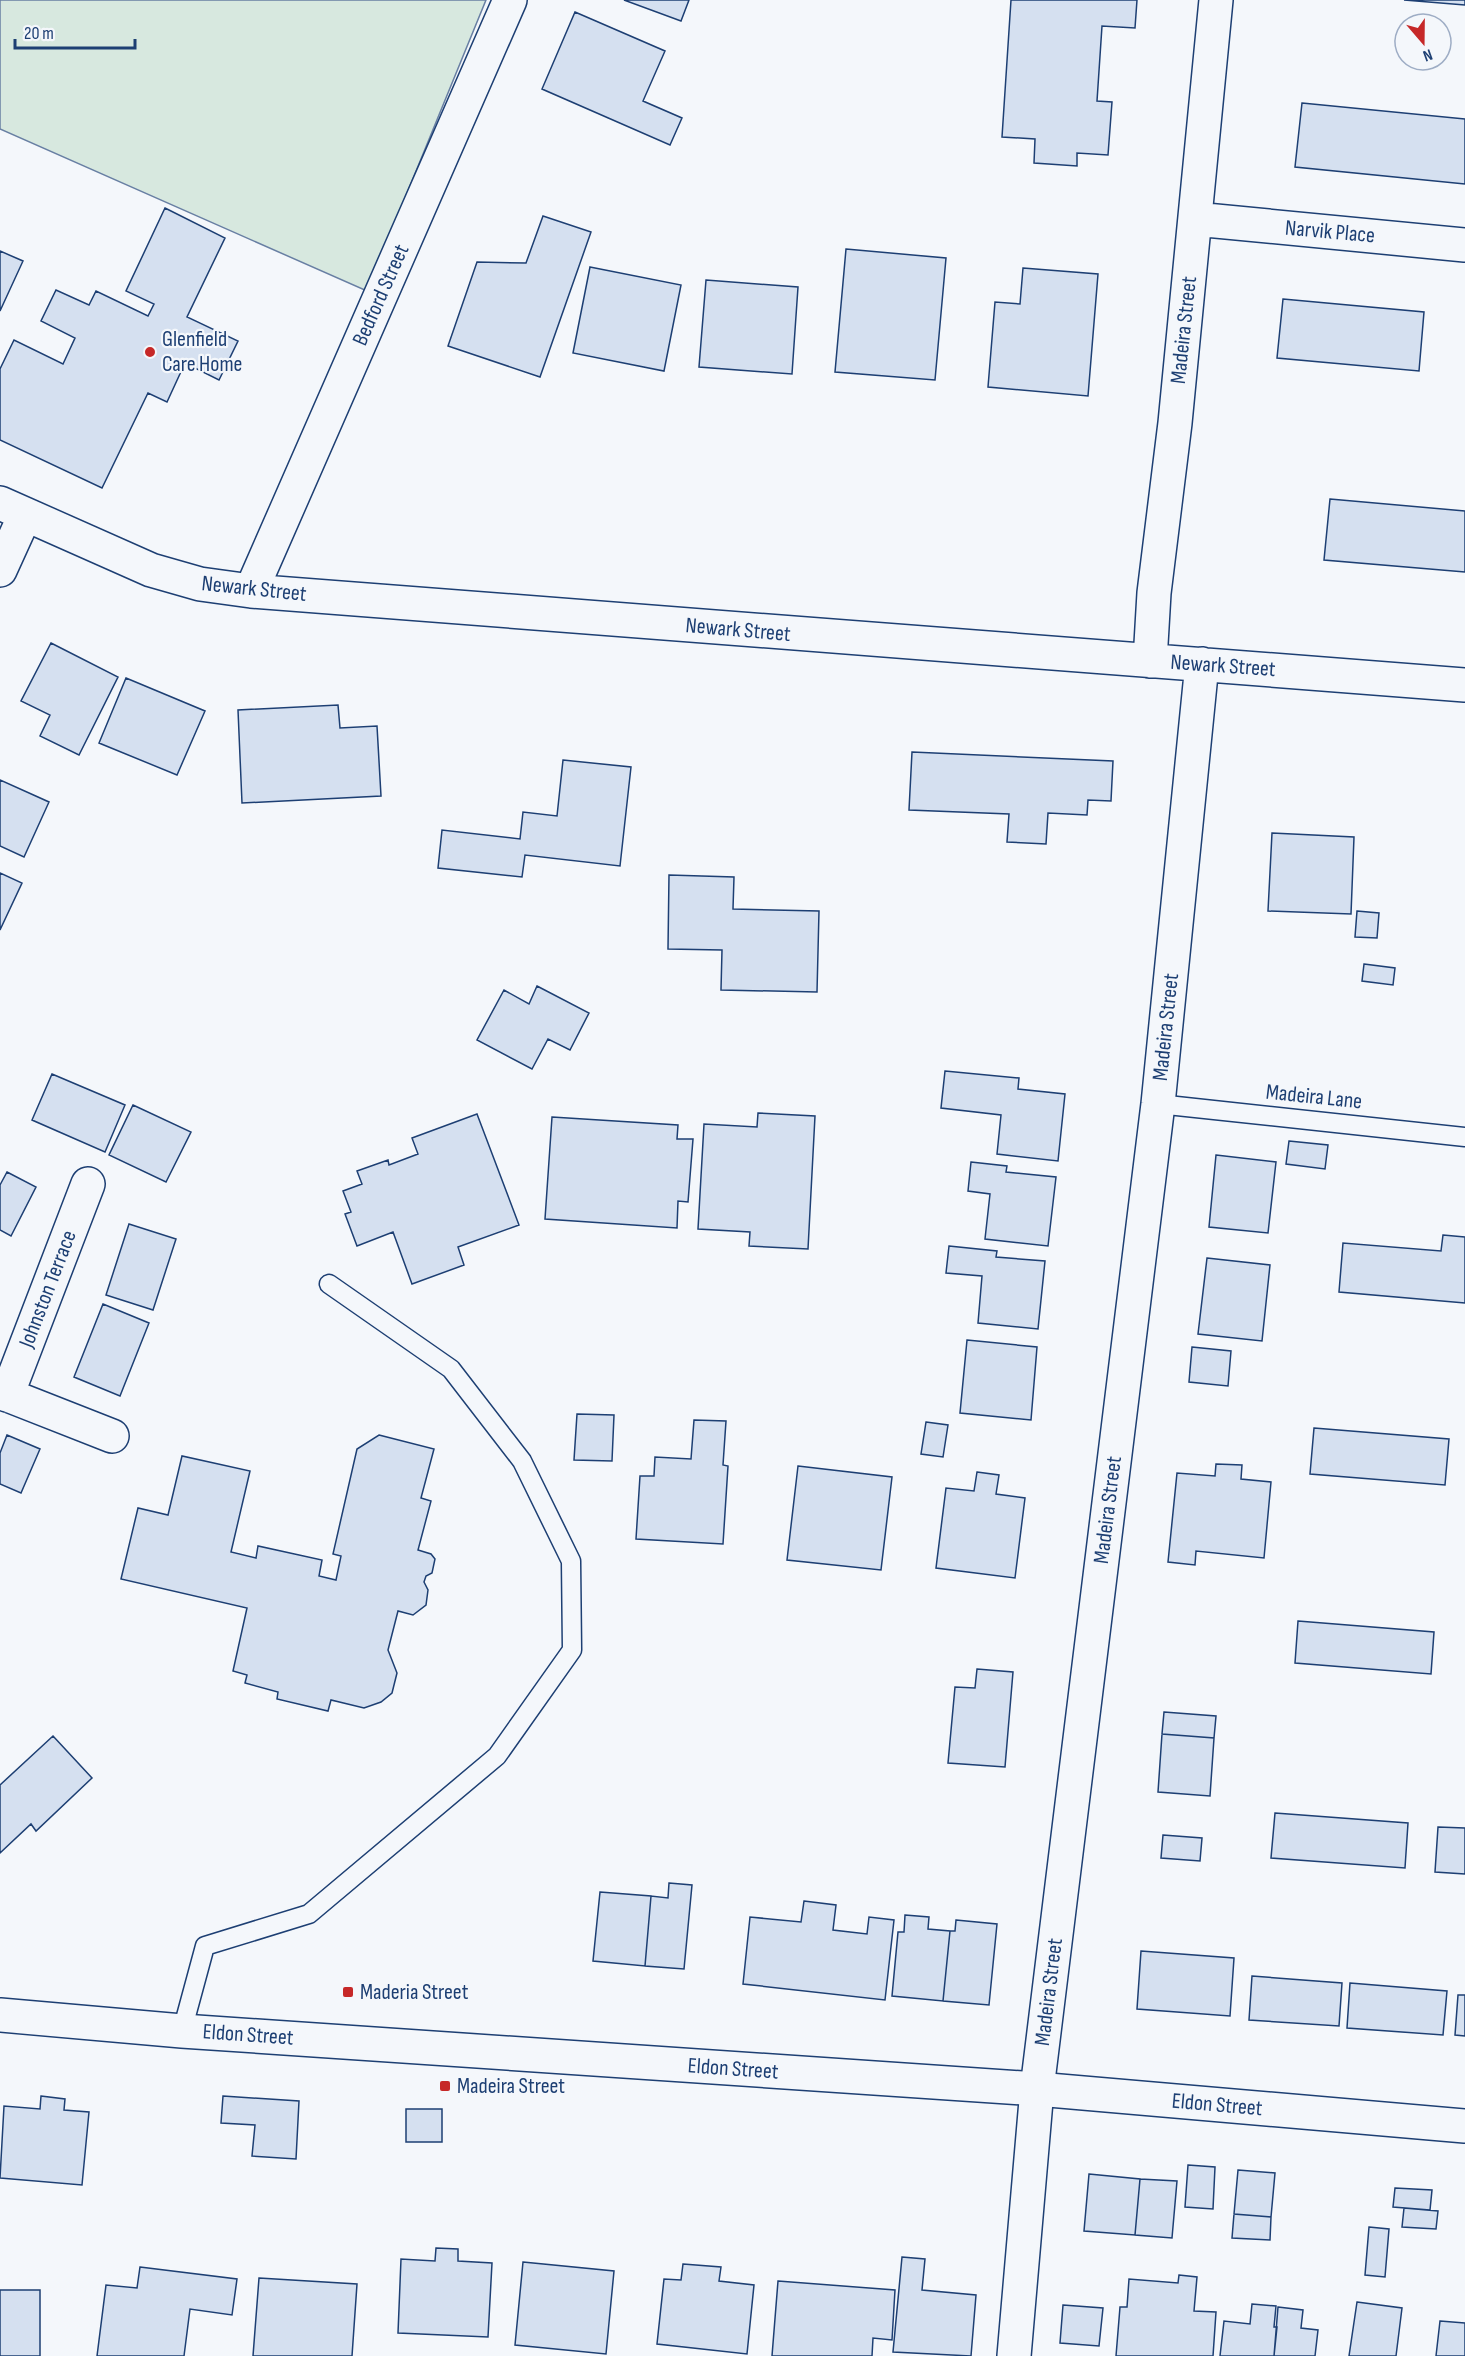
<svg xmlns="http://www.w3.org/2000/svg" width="1465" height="2356" viewBox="0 0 1465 2356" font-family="'Sofia Sans Condensed',sans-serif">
<rect width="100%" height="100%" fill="#f4f7fb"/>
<!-- green -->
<path fill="#d7e8df" stroke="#687fa3" stroke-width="1.5" d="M0,0H486L367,291L0,129Z"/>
<!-- building -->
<path fill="#d5e0f0" stroke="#1d3f73" stroke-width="1.5" d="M624,0H689L681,21Z
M1011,0H1137L1135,28L1102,26L1097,101L1112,102L1108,155L1077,153V166L1034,163L1035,139L1002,137Z
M1404,0H1465V5Z
M575,12L665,51L643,101L682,118L670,145L542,89Z
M1302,103L1465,119V184L1295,167Z
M165,208L225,238L187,317L238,341L219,380L185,363L167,402L148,393L102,488L0,440V369L14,340L63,364L75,338L41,321L56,290L89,305L96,291L148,316L154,304L126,291Z
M543,216L591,232L540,377L448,346L477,262L526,263Z
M846,249L946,258L935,380L835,372Z
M0,251L23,261L0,311Z
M590,267L681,285L664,371L573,353Z
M1023,268L1098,274L1088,396L988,387L995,302L1020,304Z
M706,280L798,287L792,374L699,367Z
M1283,299L1424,312L1419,371L1277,358Z
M1330,499L1465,511V572L1324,560Z
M51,643L118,677L79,755L40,736L50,715L21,701Z
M126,678L205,711L177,775L99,743Z
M338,705L340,728L377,726L381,796L242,803L238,710Z
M912,752L1113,761L1111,801L1088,800L1087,815L1048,813L1046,844L1007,842L1009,814L909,810Z
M563,760L631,767L620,866L525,855L522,877L438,868L442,830L520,839L523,812L557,816Z
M0,780L49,802L24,857L0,846Z
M1272,833L1354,837L1351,914L1268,911Z
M0,873L22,883L0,930Z
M669,875L734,877L733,909L819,911L817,992L721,990L722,950L668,949Z
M1357,911L1379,913L1377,938L1355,937Z
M1364,964L1395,968L1393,985L1362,981Z
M537,986L589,1013L570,1050L548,1039L532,1069L477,1040L504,990L529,1004Z
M945,1071L1019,1078L1018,1089L1065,1094L1058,1161L997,1154L1001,1115L941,1108Z
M52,1074L125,1105L105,1152L32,1120Z
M133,1105L191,1132L166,1182L109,1155Z
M758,1113L815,1116L808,1249L749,1246L750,1232L698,1229L704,1124L757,1127Z
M477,1114L519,1225L458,1247L464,1265L412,1284L393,1232L357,1246L345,1214L351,1212L343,1191L362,1184L357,1171L388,1160L389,1165L418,1154L412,1138Z
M552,1117L678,1125L677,1139H693L688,1202L678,1201L677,1228L545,1219Z
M1289,1141L1328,1145L1325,1169L1286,1164Z
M1216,1155L1276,1162L1268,1233L1209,1227Z
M971,1162L1007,1166L1006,1172L1056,1177L1048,1246L985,1239L990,1194L968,1191Z
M7,1172L36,1187L11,1236L0,1230V1185Z
M129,1224L176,1239L153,1310L106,1295Z
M1443,1235L1465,1237V1303L1339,1292L1343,1243L1441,1251Z
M949,1246L997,1251L996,1257L1045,1261L1038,1329L978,1323L982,1276L946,1273Z
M1207,1258L1270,1265L1262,1341L1198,1334Z
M103,1304L149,1323L120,1396L74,1377Z
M967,1340L1037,1347L1031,1420L960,1413Z
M1192,1347L1231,1351L1228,1386L1189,1382Z
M577,1414L614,1415L612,1461L574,1460Z
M694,1420L726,1421L723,1465L728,1466L723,1544L636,1539L640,1476H654L655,1457L691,1459Z
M926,1422L948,1425L943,1457L921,1454Z
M1314,1428L1449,1439L1445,1485L1310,1474Z
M7,1435L40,1449L21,1493L0,1484V1453Z
M379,1435L434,1449L421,1498L431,1501L418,1550L431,1554L435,1559L432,1573L426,1576L424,1582L428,1590L426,1605L413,1615L398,1611L388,1650L397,1673L392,1693L381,1702L364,1708L331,1700L328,1711L277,1699L278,1692L245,1683L247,1675L233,1671L247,1608L121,1579L138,1508L168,1515L182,1456L250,1471L231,1552L256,1558L258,1546L322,1560L319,1576L336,1580L341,1556L333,1554L357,1449Z
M1216,1464L1242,1465L1241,1479L1271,1482L1264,1558L1196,1551L1195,1565L1168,1562L1177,1473L1215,1476Z
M798,1466L892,1477L881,1570L787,1560Z
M977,1472L999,1475L996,1494L1025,1498L1015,1578L936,1568L946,1488L974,1491Z
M1298,1621L1434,1632L1431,1674L1295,1663Z
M977,1669L1013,1672L1005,1767L948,1763L955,1687L975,1688Z
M1164,1712L1216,1716L1214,1738L1162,1734Z
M1162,1734L1214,1738L1210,1796L1158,1792Z
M53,1736L92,1778L36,1831L31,1824L0,1853V1785Z
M1275,1813L1408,1823L1405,1868L1271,1858Z
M1438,1827L1465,1828V1874L1435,1872Z
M1163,1835L1202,1838L1200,1861L1161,1858Z
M669,1883L692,1885L684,1969L645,1966L651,1896L668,1898Z
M600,1892L651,1896L645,1966L593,1961Z
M804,1901L836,1905L833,1930L867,1934L869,1917L894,1920L885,2000L743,1984L750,1917L801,1922Z
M905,1915L929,1917L928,1929L950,1931L943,2001L892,1996L898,1932H904Z
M956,1920L997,1924L989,2005L943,2001L950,1931H955Z
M1141,1951L1234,1958L1230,2016L1137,2009Z
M1252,1976L1342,1983L1339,2026L1249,2020Z
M1350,1983L1447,1991L1443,2035L1347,2028Z
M1458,1995H1465V2036L1455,2035Z
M41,2096L65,2099L64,2110L89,2112L82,2185L0,2178L4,2106L40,2109Z
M223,2096L299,2101L296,2159L252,2156L255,2125L221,2123Z
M406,2109H442V2142H406Z
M1188,2165L1215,2167L1213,2209L1185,2207Z
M1238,2170L1275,2173L1271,2217L1234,2214Z
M1089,2174L1140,2179L1135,2235L1084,2231Z
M1140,2179L1177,2181L1172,2238L1135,2235Z
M1395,2188L1432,2190L1430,2210L1393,2207Z
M1404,2208L1438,2211L1436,2229L1402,2227Z
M1234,2214L1271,2217L1270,2240L1232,2238Z
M1369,2227L1389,2229L1385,2277L1365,2275Z
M436,2248L458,2249V2261L492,2263L488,2337L398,2333L401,2259L435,2261Z
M902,2257L925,2259L922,2290L976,2295L971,2356L893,2352Z
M523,2262L614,2271L606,2354L515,2345Z
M683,2264L721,2267L719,2281L754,2285L747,2354L657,2344L664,2279L681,2280Z
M140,2267L237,2279L232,2315L190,2309L184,2356H97L106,2285L137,2288Z
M1179,2275L1197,2277L1194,2311L1216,2312L1213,2356H1116L1120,2307H1127L1129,2279L1178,2283Z
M259,2278L357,2284L352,2356H253Z
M778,2281L895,2290L892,2340L873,2338L872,2356H772Z
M0,2290H40V2356H0Z
M1357,2302L1402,2308L1396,2356H1349Z
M1252,2304L1276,2306L1274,2327H1277L1274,2356H1220L1224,2321L1250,2324Z
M1063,2305L1103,2308L1099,2346L1060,2343Z
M1278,2307L1303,2310L1301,2328L1318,2330L1315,2356H1274Z
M1440,2321L1465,2323V2356H1436Z"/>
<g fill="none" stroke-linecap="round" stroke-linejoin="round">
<defs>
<path id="service" d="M1158,1104L1465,1137
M182,2031L205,1946L309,1914L497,1756L572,1650L571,1561L522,1461L451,1369L329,1284"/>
<path id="minor" d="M1195,219L1465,245
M0,503L151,570L200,584L251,591L1465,685
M0,570L25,515
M251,591L510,0
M1150,661L1154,593L1175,423L1216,0
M0,1392L112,1436
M7,1395L88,1184
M1014,2356L1037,2089L1158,1104L1202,664"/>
<path id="primary" d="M0,2015L182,2031L1037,2089L1465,2126"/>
</defs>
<!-- service casing -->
<use href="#service" stroke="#1d3f73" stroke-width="21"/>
<!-- minor casing -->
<use href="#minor" stroke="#1d3f73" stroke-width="36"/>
<!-- primary casing -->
<use href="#primary" stroke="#1d3f73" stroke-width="36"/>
<!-- service -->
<use href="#service" stroke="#f4f7fb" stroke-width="18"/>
<!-- minor -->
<use href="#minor" stroke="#f4f7fb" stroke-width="33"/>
<!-- primary -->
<use href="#primary" stroke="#f4f7fb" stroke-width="33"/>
</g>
<!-- markers -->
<g fill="#c62828" stroke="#f4f7fb" stroke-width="2">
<circle cx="150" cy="352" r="6"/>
<rect x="342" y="1986" width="12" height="12" rx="3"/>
<rect x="439" y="2080" width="12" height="12" rx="3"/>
</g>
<g text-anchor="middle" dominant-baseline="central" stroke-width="4.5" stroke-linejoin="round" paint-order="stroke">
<!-- street labels -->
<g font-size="22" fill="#1d3f73" stroke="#f4f7fb">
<text transform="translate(1330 232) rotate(5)">Narvik Place</text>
<text transform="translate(381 295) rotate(-66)">Bedford Street</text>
<text transform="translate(1184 330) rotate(-84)">Madeira Street</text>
<text transform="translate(254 589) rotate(6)">Newark Street</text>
<text transform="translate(738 630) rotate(5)">Newark Street</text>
<text transform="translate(1223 666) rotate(4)">Newark Street</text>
<text transform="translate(1166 1027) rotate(-84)">Madeira Street</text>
<text transform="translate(1314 1097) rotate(6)">Madeira Lane</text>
<text transform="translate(48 1289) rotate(-69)">Johnston Terrace</text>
<text transform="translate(1108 1510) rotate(-83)">Madeira Street</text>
<text transform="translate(1049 1992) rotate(-83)">Madeira Street</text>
<text transform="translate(248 2035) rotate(4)">Eldon Street</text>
<text transform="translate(733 2069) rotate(4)">Eldon Street</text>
<text transform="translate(1217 2105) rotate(5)">Eldon Street</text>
</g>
<!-- poi labels -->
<g font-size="22" fill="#1d3f73" stroke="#f4f7fb" text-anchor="start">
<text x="162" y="339">Glenfield<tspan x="162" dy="25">Care Home</tspan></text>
<text x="360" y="1992">Maderia Street</text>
<text x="457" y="2086">Madeira Street</text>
</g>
</g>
<!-- north arrow -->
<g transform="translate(1423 42) rotate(160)"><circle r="28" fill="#f4f7fb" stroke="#9eadc5" stroke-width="1.5"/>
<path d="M0-4.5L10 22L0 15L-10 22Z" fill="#c62828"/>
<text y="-9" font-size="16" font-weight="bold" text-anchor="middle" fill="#1d3f73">N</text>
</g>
<!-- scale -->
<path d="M15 39v9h120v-9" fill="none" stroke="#1d3f73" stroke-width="3"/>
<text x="24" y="39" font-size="18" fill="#1d3f73" stroke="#f4f7fb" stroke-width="4.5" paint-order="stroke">20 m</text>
</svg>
